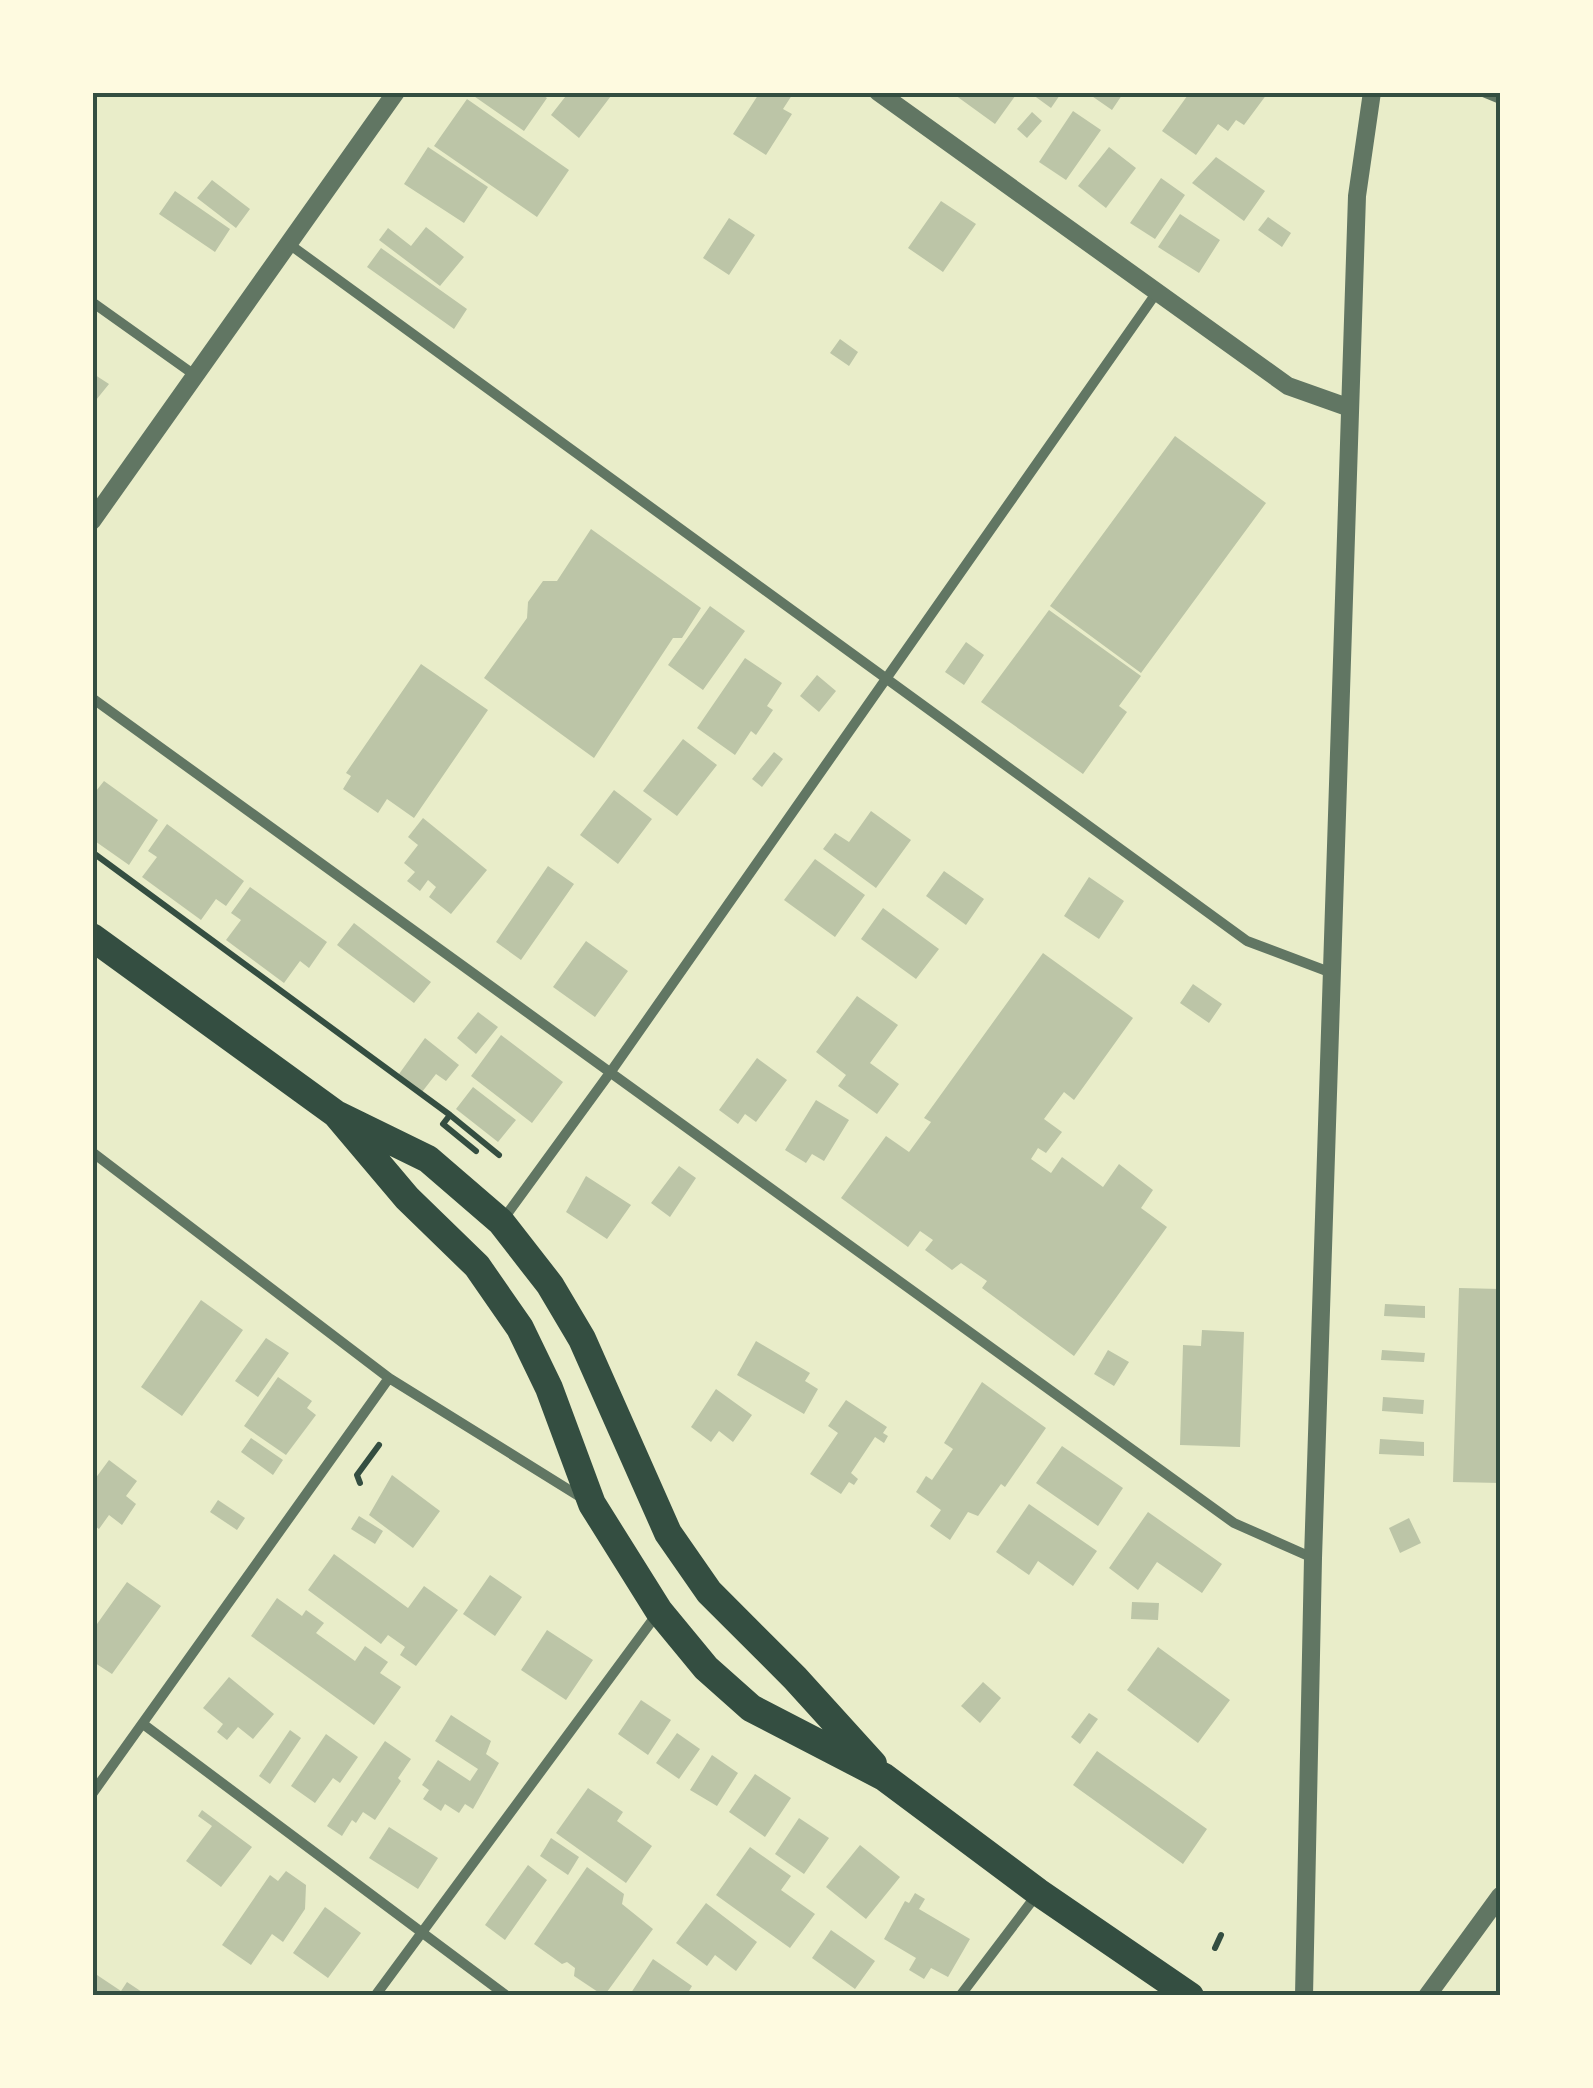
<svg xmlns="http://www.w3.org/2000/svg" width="1593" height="2088" viewBox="0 0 1593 2088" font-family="Quicksand,sans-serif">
<rect width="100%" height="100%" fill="#e9edc9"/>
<!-- building -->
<path fill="#bcc5a7" d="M468,92H538L547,98L524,131Z
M569,92H614L579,138L551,115Z
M760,92H794L783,109L792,114L766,155L733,134Z
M957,92H1018L995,124L955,95Z
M1029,92H1062L1051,108Z
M1086,92H1124L1112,110Z
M1190,92H1264L1267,94L1244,125L1236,120L1228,131L1218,124L1196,155L1162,131Z
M467,99L569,170L537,217L434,146Z
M1073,111L1101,130L1066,180L1039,162Z
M1032,112L1042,121L1027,138L1017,129Z
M428,147L488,187L464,223L404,184Z
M1109,147L1136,168L1106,208L1078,186Z
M1216,157L1265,191L1244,221L1192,183Z
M1161,178L1185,195L1155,239L1130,223Z
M212,180L250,209L236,228L197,198Z
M175,191L230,229L215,252L159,214Z
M941,201L976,224L943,272L908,248Z
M1180,214L1220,240L1199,273L1158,247Z
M1268,217L1291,233L1282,247L1258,230Z
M729,218L755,235L729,275L703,258Z
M426,227L464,257L440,286L379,240L388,228L411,246Z
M381,248L467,309L454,329L367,267Z
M840,339L858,352L849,366L830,353Z
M92,373L109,384L92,405Z
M1175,436L1266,503L1141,673L1050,606Z
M591,529L701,608L682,638H673L594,758L484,678L527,618L528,602L543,581H557Z
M710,606L745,631L703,690L668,665Z
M1049,610L1141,676L1119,706L1127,712L1083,774L981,702Z
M966,642L984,655L964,685L945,672Z
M745,658L782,683L767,706L773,710L756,735L751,731L735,755L697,728Z
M421,664L488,710L414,818L387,799L378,813L343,789L351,776L346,773Z
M817,675L836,691L819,712L800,696Z
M683,739L717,765L677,816L643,791Z
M774,752L783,759L762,787L752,779Z
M104,781L158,820L129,865L92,839V796Z
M614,790L652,819L618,864L580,835Z
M871,811L911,840L876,888L823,849L835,833L849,842Z
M423,818L487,870L451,914L429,897L436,887L428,880L420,891L407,881L415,872L404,863L418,845L408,837Z
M167,824L244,881L226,906L216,899L201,920L142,877L157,857L148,851Z
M815,859L865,895L835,937L784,900Z
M548,866L574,884L521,960L496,942Z
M944,871L984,899L966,925L926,896Z
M1089,877L1124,901L1099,939L1064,916Z
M250,887L327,942L309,968L300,961L284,983L226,940L241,920L231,913Z
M883,908L939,949L916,979L861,939Z
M354,923L431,982L414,1003L337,945Z
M586,941L628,971L595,1017L553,987Z
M1043,953L1133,1018L1074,1100L1064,1092L1044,1119L1062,1132L1046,1153L1038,1148L1031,1159L1051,1173L1062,1157L1103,1187L1119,1164L1153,1190L1141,1208L1167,1227L1074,1356L982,1288L987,1281L961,1263L952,1270L925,1250L933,1240L920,1231L908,1247L841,1198L886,1136L909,1152L931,1122L924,1118Z
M1193,984L1222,1004L1209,1023L1180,1003Z
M857,996L898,1025L870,1063L899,1084L877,1114L838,1086L846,1075L816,1052Z
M478,1012L498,1027L476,1054L457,1038Z
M501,1035L563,1082L532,1123L471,1076Z
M425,1038L459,1065L446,1081L436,1074L422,1092L399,1074Z
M757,1058L787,1080L756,1122L745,1114L738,1124L719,1110Z
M473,1087L516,1120L498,1142L456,1109Z
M816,1100L849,1120L824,1161L812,1154L806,1163L785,1150Z
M679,1166L696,1178L670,1217L651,1203Z
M586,1176L631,1205L607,1239L566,1212Z
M1459,1288L1500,1289V1483L1453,1482Z
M201,1300L243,1330L182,1416L141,1387Z
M1385,1304L1425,1306V1318L1384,1316Z
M1202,1330L1244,1332L1240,1447L1180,1445L1183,1345L1201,1346Z
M266,1338L289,1353L258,1397L235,1381Z
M756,1341L810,1373L805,1381L818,1389L804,1414L737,1375Z
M1108,1350L1129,1362L1114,1386L1094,1374Z
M1382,1350L1425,1353L1424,1362L1381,1360Z
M278,1377L312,1401L307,1408L316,1415L286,1455L244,1426Z
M982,1382L1046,1428L1005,1487L1001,1484L978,1516L968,1512L950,1540L930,1526L941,1510L916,1492L926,1476L932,1480L953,1449L944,1443Z
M716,1389L752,1415L733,1442L719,1431L711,1442L691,1427Z
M1383,1397L1424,1400L1423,1414L1382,1411Z
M846,1400L887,1427L883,1433L888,1436L884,1443L875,1437L851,1473L858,1479L854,1485L849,1482L841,1494L810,1474L838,1433L828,1426Z
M251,1438L283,1460L273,1475L241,1452Z
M1380,1439L1424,1442V1456L1379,1454Z
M1062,1446L1123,1488L1098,1526L1036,1483Z
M109,1460L137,1481L126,1496L136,1504L122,1525L109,1515L99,1529L92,1524V1483Z
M392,1475L440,1511L413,1548L369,1515Z
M218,1500L245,1518L237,1530L210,1512Z
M1029,1504L1097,1551L1073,1586L1038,1561L1029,1575L996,1552Z
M1148,1512L1222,1564L1202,1593L1157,1562L1138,1590L1109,1568Z
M359,1516L383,1531L375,1544L351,1529Z
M1409,1518L1421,1543L1400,1553L1389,1528Z
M334,1554L408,1608L424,1586L458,1610L416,1666L400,1655L405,1647L388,1635L381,1644L308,1590Z
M490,1575L522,1597L495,1636L463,1614Z
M127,1582L161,1606L112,1674L92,1661V1631Z
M277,1598L302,1616L306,1610L324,1623L316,1633L355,1661L365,1646L388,1662L380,1673L401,1687L374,1725L251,1636Z
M1132,1602L1159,1603L1158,1620L1131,1619Z
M547,1630L593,1660L566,1700L521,1670Z
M1158,1647L1230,1700L1198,1743L1127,1690Z
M229,1677L274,1714L253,1739L238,1727L227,1740L217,1732L223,1724L203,1708Z
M983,1682L1001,1698L980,1723L961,1706Z
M641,1700L671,1720L648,1755L618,1734Z
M1089,1713L1098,1719L1080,1744L1071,1737Z
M451,1715L491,1741L486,1754L499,1763L473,1809L465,1804L459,1813L445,1804L441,1811L423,1799L429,1790L422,1785L438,1760L470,1781L478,1769L435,1741Z
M290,1730L301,1738L270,1784L259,1776Z
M677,1733L700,1749L679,1779L656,1763Z
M326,1734L358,1757L340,1783L333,1778L315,1803L291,1786Z
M385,1741L411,1759L398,1778L401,1781L375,1820L363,1812L356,1823L352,1820L342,1836L327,1826Z
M1097,1751L1207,1829L1183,1864L1073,1785Z
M712,1755L738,1773L717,1806L690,1790Z
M755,1774L791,1798L765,1837L729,1812Z
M588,1788L623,1812L617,1821L652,1846L626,1883L556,1833Z
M202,1810L252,1847L221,1887L186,1861L212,1826L198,1816Z
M799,1818L829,1838L804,1874L775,1854Z
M389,1827L438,1858L418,1889L369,1858Z
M551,1838L579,1857L568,1875L540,1856Z
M860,1845L900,1877L866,1919L826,1887Z
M750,1847L791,1876L781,1890L815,1914L790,1948L716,1895Z
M528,1865L547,1880L505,1940L485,1925Z
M587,1867L624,1894L622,1904L653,1929L604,1996L574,1976L575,1968L567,1962L562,1964L534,1944Z
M286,1871L306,1885L305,1909L283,1942L272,1934L251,1965L222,1945L270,1875L278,1881Z
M915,1893L925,1899L919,1909L970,1939L948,1977L931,1968L924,1979L909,1970L916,1958L884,1939L905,1901L909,1903Z
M706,1903L757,1942L736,1971L715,1955L707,1966L676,1943Z
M325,1907L361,1933L328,1978L293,1953Z
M831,1930L875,1961L855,1989L812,1958Z
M653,1959L692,1986L686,1996H629Z
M97,1975L121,1991L127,1982L148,1996H92V1982Z"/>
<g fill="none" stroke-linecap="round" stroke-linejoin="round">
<!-- path -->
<path stroke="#344e41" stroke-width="6" d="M92,852L450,1115L499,1155
M450,1115L443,1124L476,1151
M360,1483L357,1475L379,1445
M1215,1948L1221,1935"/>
<!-- minor -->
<path stroke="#617663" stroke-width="10" d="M1483,92L1500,99
M289,244L1247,941L1332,973
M92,302L196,376
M92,698L1234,1523L1313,1558
M92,1152L389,1378L582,1498
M502,1221L612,1070L1157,292
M143,1724L507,1996
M92,1794L389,1378
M375,1996L657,1614
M960,1996L1038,1893"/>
<!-- tertiary -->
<path stroke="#617663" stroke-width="18" d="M878,92L1288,386L1350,408
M92,521L396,92
M1304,1996L1313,1558L1357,196L1372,92
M1427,1996L1500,1896"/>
<!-- trunk -->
<path stroke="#344e41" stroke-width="28" d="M92,937L336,1114L428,1159L501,1222L550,1285L582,1339L668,1533L709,1592L795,1678L873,1764
M336,1114L407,1198L477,1266L520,1328L549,1388L592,1504L659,1611L706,1668L751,1708L884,1777L1038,1892L1190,1996"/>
</g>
<!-- border -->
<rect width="1593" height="2088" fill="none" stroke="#fefae0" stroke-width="190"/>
<rect x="95" y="95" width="1403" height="1898" fill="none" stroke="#344e41" stroke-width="4"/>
</svg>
